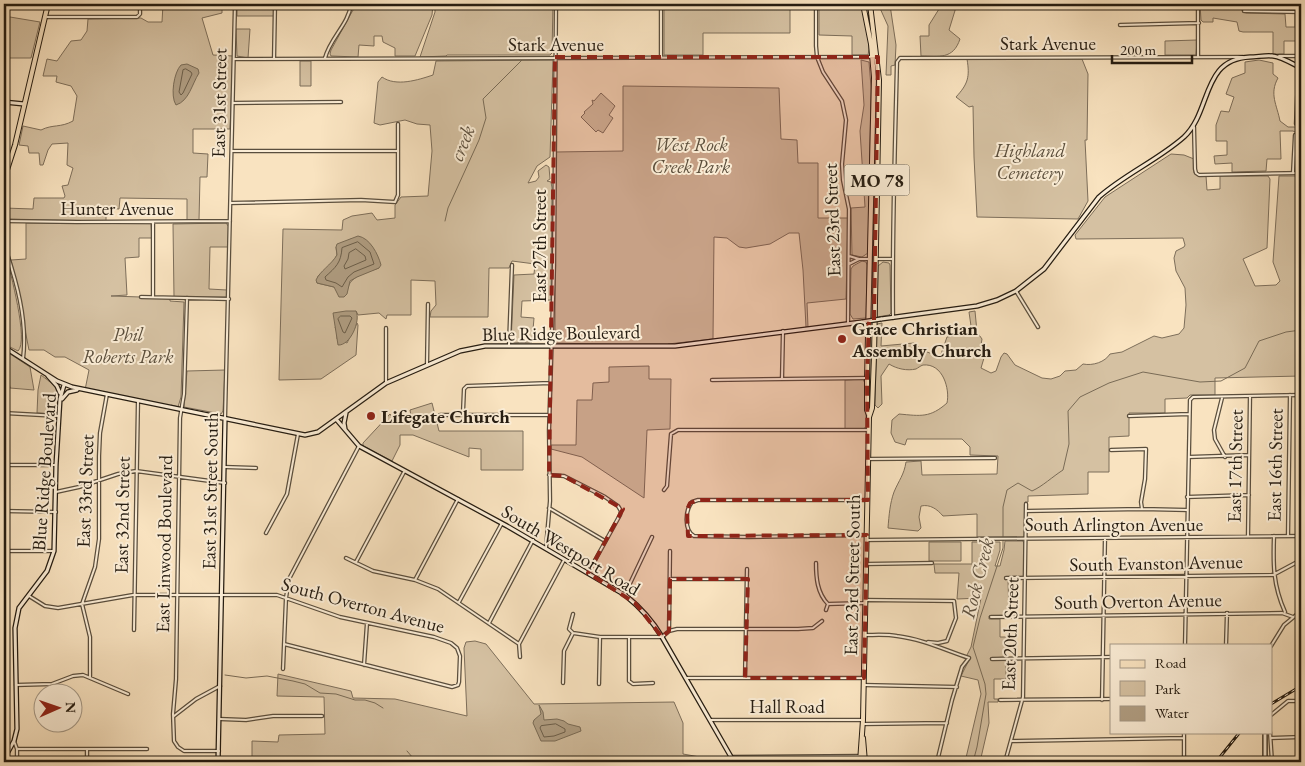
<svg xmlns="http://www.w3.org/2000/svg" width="1305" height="766" viewBox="0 0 1305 766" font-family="'EB Garamond',serif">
<rect width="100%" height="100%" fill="#f9e3c0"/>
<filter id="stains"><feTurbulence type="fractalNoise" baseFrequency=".004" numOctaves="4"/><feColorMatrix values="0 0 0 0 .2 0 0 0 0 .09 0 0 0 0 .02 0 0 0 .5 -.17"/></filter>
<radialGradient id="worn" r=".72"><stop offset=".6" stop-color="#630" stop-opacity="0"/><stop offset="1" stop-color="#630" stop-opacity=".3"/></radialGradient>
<!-- green -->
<path fill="#d5c1a2" stroke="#7d6e5a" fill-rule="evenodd" d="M163,4H222V13L202,18L213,55L233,56L230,129H193V153L208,154L207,177H200L199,220H187V199L120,198L119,209L106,208V221L4,219V208L33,209L34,198H64L65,196L62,186L68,185L73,168L67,165L68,143L52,144L48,150L43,165H40L39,153H29L28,146L19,145L23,126L41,130C53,124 60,128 73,121L77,96L71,86L56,82L57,76H43L47,59L57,61L71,41L81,40L87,31L88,19L141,18L148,22H162Z
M237,4H274V16H237Z
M362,4H433L432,15L415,56H395V48L383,42L382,36H374V46L359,45L358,57L331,56L330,54L331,50L353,10Z
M435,4H553L552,53L550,55H447L446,56L420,57L435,12Z
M664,4H790V33H703V55H664Z
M819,4H861C864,19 872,40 868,55H852V36L819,35Z
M873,4L890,5L896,45L895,65L891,66V75H886L888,26L879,6Z
M937,4H957L949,30L960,39C953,60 939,56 921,56L920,36H929V25L939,9Z
M1200,4H1242V11L1246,13L1285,14L1286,27H1295V14H1301V41H1284V54H1273V32H1243L1239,31L1237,22L1213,18V22H1203L1201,20Z
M4,16L40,22L31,58H4Z
M236,29H250L248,58L237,56Z
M1197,40L1196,55H1165V41Z
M967,59H1082L1088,74L1087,140H1085L1088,201L1078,219L977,217L974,157L973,106L969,107L956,97C968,84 970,77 967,59Z
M553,60L550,157L537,166L528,183L536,181L539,177L538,171L546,165L549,167L550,179L547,181L551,182L552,188L551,300L522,301L521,317L534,318L532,342L511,343L514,275L534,274L535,264L512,261L509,268H489L488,317H430L431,311L436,305L435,281L411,280V315H387L386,319L379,313L358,315L356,311L335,327L337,332V339L347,343L357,323L358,325L356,355L321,379L279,380L283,229L342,230L343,220L352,216L372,213L377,220L395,218V205L401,197L428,196L432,151L430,125L417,124L405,120L380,125L374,123L378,82L382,77C396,87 418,80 433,75L436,61ZM351,239L379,268C368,272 352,275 348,287H334L317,283L318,276L331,265L337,255L336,247Z
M861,60L869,62L871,87L868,253L862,257L852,255L851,208L865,207L860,131L864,105Z
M1259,60L1273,63V74L1278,78C1269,94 1277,105 1280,121L1288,127H1301L1300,172L1295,170L1297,133L1293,131H1280L1281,159H1267L1266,171L1232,172V163L1215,164L1214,156L1227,155V141H1216V125L1221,111L1229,112L1234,97L1226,94L1232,78L1245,73V62Z
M300,61H311V86H300Z
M623,86L779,88L781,139L797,140L798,163H818V218H848L846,299L807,303L808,327H806L803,270L799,233H789L770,244L746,248L739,247L727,238L714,237L713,339L668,344V346L555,343V152L623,151Z
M601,93L615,106L609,115L613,118L603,133L598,130L596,132L581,117L585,113L584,112L593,104L592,100L594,101Z
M1171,154L1184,155L1194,159V173L1197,175L1206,176L1207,190L1220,189V176H1268L1270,179L1267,248L1243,259L1255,286L1276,285L1280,281L1273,262L1279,176H1301V376L1215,378V395H1190L1187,398L1165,399V413H1129V436L1109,437V472H1088V494L1028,496V502H1025V535L1023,537H977V514L943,516C937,509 930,504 921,506L919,517L921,528L918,531L888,528C889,515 890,503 894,492C899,480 904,475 906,462L921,461L922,475L997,474L998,456L970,455V447L962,439H907L905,445L895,442L891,433L892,420L899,414C921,416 930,418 947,403C950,389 943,363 923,365C920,366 918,368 916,369C907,371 897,369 889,364L881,376L882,404L878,408L875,405L877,324L882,323L881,346L914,343L922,350L940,357L947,337L972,333L969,312L975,311L977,332L982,339L980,351L982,357L984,358L981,368L991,373L996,371L1001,357L1004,353L1007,354L1015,365L1042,378L1051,379L1060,376L1065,371L1076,370L1083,364C1093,366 1105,362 1110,354L1122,352L1154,336L1162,338L1179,334L1184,328L1186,305L1185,288L1176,271L1174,258L1176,251L1184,247L1185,245L1183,238L1076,239L1075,235L1105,197Z
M26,223L151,224L152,238H139V257L125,258L127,295L111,296L170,298V301L184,302L181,397L178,407L171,405V408L85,390L89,370L65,357H55L44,350H29L18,294H19L11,260L26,259Z
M226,223L229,227V247H210L209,289L227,290V297H174L173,224Z
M4,255H6C10,272 29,341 18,351L4,344Z
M862,261L866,262L867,265L866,318L853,319L850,314L851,269L853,266Z
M883,262L889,263L890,265L891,313L889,315L877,317L878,266Z
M4,350L30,367L34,390L10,388Z
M649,366V379H671L670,429L647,430L644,498L582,457L551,449V445H576L577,400H592L593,383L609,382V367Z
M225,370L223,411L221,414L184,407L187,371Z
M41,375C61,390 59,390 57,414L37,413L38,390Z
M863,379L866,386V427L863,429L845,430V380Z
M432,403L439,431H523V470H481V449L469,448V457L413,435H400V445L392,461L363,446V443L390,414L395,421L411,416L410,410Z
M1005,541H1023L1024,544V575L1023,577L1005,578V580L1008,579L1009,615L989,616V619H1000V637H1007L1006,657L990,658L991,660H1006V679H994V699H998V702H988L989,723L980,762H965L981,694L978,680L961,676L970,658L967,655L971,647L981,598L957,599L959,573H935L934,564H972V542H1000V550L995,566H1000L1004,550Z
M929,542H961V561H929Z
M475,641L486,644L534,704L674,702L683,723V754L722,761L729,759L731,762H252V741L278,742L279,735L325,734L324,697L277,696L278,674L351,691L353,698L395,699L467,716L464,648L466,642Z"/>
<!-- water -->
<path fill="#b19f84" stroke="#796b56" d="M187,64L198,69L199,73C192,84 189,101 176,105C170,96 174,72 181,65Z
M358,236C370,238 378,254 381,265L379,268L357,277L350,281L347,294L344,297H339L334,287L317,283L316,280C320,271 331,265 337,255L336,247L337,244Z
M346,311H356C361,321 350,346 338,345L333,313Z
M539,705L543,712L544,720L557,719L564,721L568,724L580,727L581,731L555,741H541L533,723L534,720L541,714Z"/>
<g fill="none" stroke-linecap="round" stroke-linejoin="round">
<!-- shore -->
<path stroke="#6b5e4a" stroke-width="1" d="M186,69L191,72L192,74L183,93L181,95L179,92L183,70Z
M358,242L370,252L374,264L354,272L348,277L342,287L336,283L326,280L325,277C336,267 341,263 342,248Z
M356,249L365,256L366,260L345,269L344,266L348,259L349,253Z
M341,316H350L352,318L345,333L343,332L338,319Z
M556,724L565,729V732L554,736L544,737L540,728L541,726Z"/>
<!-- stream -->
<path stroke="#796b56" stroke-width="1" d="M445,221L448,208L479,140L486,118L483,99L523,59
M225,675L246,678L267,676L293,681L305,684L320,693L336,694L355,700H365L375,703L383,708
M407,751L413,758L426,762
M973,762L977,747L986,694L985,684L973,647L980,618L1003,548V507L1007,490L1018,483L1032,491C1043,486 1052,477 1063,470L1069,444L1068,411L1080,397L1109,383L1143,372L1200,382L1221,381L1245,368L1259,341L1286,332L1301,330"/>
<defs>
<path id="street" d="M816,4V46L817,57L823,72L842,101L846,120L842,164L843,180L849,209L848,323
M1244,11L1301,12
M47,17H137L140,14V4
M1120,25L1199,23
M661,56V4
M1198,56V4
M1279,56H1301
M325,58C330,38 349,24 351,4
M234,59L873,57
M274,59L275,4
M233,103L341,102
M1296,124L1298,77
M1194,127L1195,169L1196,173L1199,175L1301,173
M232,151H398
M1293,173L1295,135
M231,203L361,200L395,202L398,195V124
M4,221L77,222L230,221
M153,222V297
M4,244C16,280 28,320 23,359
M849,256L859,259
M877,259H893
M849,264L859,259H870
M1016,291L1038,327
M141,297L229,299
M187,298L184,394L180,418L176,679L173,714L174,741L178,747L184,751H219
M893,318C892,233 895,147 897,62L900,58L1243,57
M386,328V383
M509,345L512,265
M427,364L428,304
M782,378L783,331
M712,380L867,378
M1222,398L1214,430L1215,439L1225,457
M4,413L59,416
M465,414L463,412L464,389L467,386L550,383
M440,415H549
M1129,416L1189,414
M225,419L235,4
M1111,450L1146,449L1145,479L1141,502L1142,509
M1189,457L1249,455
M868,459L995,458
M4,465H56
M225,467L256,468
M549,475L564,476L605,497L618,506L621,511L620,515L588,573
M664,490L667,486L671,434L678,430H868
M56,492L79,487L118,474L136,471L225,483
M1187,497L1249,495
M549,508L605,541
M4,511L56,512
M1027,511L1142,509L1187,510
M266,533L287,494L298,434
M867,535L748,537L694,536C684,531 685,510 692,502L698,500H867
M1288,535L1290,395
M1248,536L1250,396
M1274,536C1273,565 1273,585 1285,612
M867,540L1301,536
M546,548L550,501L549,431L554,266L556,4
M4,551H54
M346,558L373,571L415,580L438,589L519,644
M356,562L404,472
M816,563C816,577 817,593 828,604
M867,564L932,563
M1006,578L1273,575L1301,560
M670,579H747
M415,580L458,499
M625,594L652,537
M29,596L45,606L58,608L133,595H277L340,617L434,637L451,643L457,648L460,656L459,682L458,685L452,687L284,644
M867,600L954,601L956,618L947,641L938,643L928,642
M459,602L502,523
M828,604L866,603
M826,610L828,604
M1298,613V607L1301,604
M991,617L1282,613L1293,617
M489,623L533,540
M134,630L138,401
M669,631L670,551
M573,633L600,637H662L669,631L677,629H798L813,628L822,621
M573,633L569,629L573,614
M865,635C875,635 886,634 897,636C922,639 945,650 969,658L962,667L952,700L937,762
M629,637V681L633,684L653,683
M1185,645L1190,400L1193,397L1301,395
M1226,645L1227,613
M1271,646L1284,625L1301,611
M520,657L519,644L564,560
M992,659L1111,657
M364,665L367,623
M283,669L286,598L289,579L359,446
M90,677V637L82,604L95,567L99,539V456L100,433L107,394
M686,678H864
M745,678L747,569
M563,683L564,651L573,633
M599,684L600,637
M16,685L52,684L73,676L83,675L128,694
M864,685L957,687
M1000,700L1111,699
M1102,700L1105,538
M1271,715L1288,701H1301
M174,716L196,699L220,686
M220,719L246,720L273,716H322
M710,720H863
M864,724L947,723
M1270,732L1272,762
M1271,738L1301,737
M14,741L17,749V762
M1012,741L1184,738
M17,749H147
M87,749V762
M732,757L860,756
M865,761L937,760
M1005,762L1023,697L1026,504
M1184,762V732"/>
<path id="secondary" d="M4,102L24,104
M881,319L977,306L997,300L1016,291L1044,269L1099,197C1125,174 1158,160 1184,137C1212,111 1201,59 1250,57C1257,57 1266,55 1273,56C1282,57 1293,64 1301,68
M4,347L57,381L72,387L305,435L318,432L386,383L460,351L485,346H675L862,322
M48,376L57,386L60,393
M62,399L68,392L77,390
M336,419L359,446L507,526L625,595C640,607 652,620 662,637L734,762
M345,429L344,423L346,413
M4,759L14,741L17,729L15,628L19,608L47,571L54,551L56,465L60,399L64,385
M218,762L225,419
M1265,762V732"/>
<path id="primary" d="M863,4L871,44L874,77L867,378V410L869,415
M4,179L15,145L48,4
M863,738L865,762
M860,762L863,720L869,417L872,408L874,356L879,80L870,4"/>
</defs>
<!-- street casing -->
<use href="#street" stroke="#5a4e3d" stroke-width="4.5"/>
<!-- secondary casing -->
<use href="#secondary" stroke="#251c11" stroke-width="5.5"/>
<!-- primary casing -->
<use href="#primary" stroke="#251c11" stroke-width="6"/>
<!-- street -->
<use href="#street" stroke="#fbedd6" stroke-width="2"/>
<!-- secondary -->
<use href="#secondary" stroke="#fbedd6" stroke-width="3"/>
<!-- primary -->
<use href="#primary" stroke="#f9e3c0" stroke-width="4"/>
<defs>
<path id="rail" d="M1271,704L1301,686
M1216,762L1240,732"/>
</defs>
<!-- rail casing -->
<use href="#rail" stroke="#251c11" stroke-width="3"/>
<!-- rail -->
<use href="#rail" stroke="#fbedd6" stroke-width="1" stroke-dasharray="4" stroke-linecap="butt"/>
<defs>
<path id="secondary-bridge" d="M862,322L881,319"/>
</defs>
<!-- secondary-bridge casing -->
<use href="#secondary-bridge" stroke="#251c11" stroke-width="5.5" stroke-linecap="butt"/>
<!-- secondary-bridge -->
<use href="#secondary-bridge" stroke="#fbedd6" stroke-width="3"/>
</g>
<!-- marked area -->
<path fill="#8f2418" fill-opacity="0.2" stroke="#8f2418" stroke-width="4" stroke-dasharray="10 6" stroke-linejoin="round" d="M555,57H878L874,320L869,321L867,378L868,500H698L690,503L687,510L688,536L867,535L864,678H745L748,579H670L669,631L662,637L635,603L588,573L623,509L564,476L549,475Z"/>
<!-- markers -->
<g fill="#8f2418" stroke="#fbedd6" stroke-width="2">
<circle cx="842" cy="339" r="5"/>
<circle cx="371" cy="416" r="5"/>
</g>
<g text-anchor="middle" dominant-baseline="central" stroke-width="4" stroke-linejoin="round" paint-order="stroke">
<!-- shield labels -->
<rect fill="#fbedd6" stroke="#655b4c" stroke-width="1" x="844.5" y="164.5" width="65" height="31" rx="4"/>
<g font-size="18" font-weight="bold" fill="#251c11">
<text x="877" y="180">MO 78</text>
</g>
<!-- street labels -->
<g font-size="19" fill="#251c11" stroke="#fbedd6">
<text x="1048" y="43">Stark Avenue</text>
<text x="556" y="44">Stark Avenue</text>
<text transform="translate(219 103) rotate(-89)">East 31st Street</text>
<text x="117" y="208">Hunter Avenue</text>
<text transform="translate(832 220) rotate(-92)">East 23rd Street</text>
<text transform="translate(539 246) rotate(-90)">East 27th Street</text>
<text transform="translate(561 333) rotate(-1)">Blue Ridge Boulevard</text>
<text transform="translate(1275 465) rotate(-89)">East 16th Street</text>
<text transform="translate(1235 466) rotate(-89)">East 17th Street</text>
<text transform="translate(44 472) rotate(-86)">Blue Ridge Boulevard</text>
<text transform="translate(85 491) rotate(-88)">East 33rd Street</text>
<text transform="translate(210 491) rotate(-89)">East 31st Street South</text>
<text transform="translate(122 515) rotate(-89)">East 32nd Street</text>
<text x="1114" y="524">South Arlington Avenue</text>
<text transform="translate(164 544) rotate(-89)">East Linwood Boulevard</text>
<text transform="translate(571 550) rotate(31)">South Westport Road</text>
<text transform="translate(1156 563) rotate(-1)">South Evanston Avenue</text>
<text transform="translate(852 575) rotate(-89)">East 23rd Street South</text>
<text transform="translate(1138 601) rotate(-1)">South Overton Avenue</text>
<text transform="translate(363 605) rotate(15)">South Overton Avenue</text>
<text transform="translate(1010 634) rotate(-88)">East 20th Street</text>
<text x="787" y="706">Hall Road</text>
</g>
<!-- park labels -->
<g font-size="19" font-style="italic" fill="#5a4e3c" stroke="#fbedd6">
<text x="691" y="144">West Rock<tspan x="691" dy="22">Creek Park</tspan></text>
<text x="1030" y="150">Highland<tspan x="1030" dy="22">Cemetery</tspan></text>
<text x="128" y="334">Phil<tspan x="128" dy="22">Roberts Park</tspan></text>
</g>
<!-- poi labels -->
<g font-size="19" font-weight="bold" fill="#251c11" stroke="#fbedd6" text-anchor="start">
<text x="852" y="328">Grace Christian<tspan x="852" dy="22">Assembly Church</tspan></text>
<text x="381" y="416">Lifegate Church</text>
</g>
<!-- water labels -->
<g font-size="20" font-style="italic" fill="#5d503f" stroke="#fbedd6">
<text transform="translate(462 143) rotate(-69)">creek</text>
<text transform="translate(977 578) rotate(-76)">Rock Creek</text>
</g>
</g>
<!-- margin -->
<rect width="1305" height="766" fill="none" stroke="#f9e3c0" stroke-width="20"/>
<rect x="5" y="5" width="1295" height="756" fill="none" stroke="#251c11" stroke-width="2.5"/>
<rect x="10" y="10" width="1285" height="746" fill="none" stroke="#251c11"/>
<!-- legend -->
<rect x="1110" y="644" width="162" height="90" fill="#fbedd6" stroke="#a59987"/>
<rect x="1120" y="660" width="25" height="8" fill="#f9e3c0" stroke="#a59987"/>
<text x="1155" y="668" font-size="15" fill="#251c11">Road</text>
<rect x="1120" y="681" width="25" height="15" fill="#d5c1a2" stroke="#a59987"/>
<text x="1155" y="694" font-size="15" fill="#251c11">Park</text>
<rect x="1120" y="706" width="25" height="15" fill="#b19f84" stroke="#a59987"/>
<text x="1155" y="718" font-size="15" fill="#251c11">Water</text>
<!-- north arrow -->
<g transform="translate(58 708) rotate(88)"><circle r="24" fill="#fbedd6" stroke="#a59987"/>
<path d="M0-4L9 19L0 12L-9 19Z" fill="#8f2418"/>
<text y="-8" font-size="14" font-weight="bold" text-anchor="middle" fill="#251c11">N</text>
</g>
<!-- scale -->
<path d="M1112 55v8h80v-8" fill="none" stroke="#251c11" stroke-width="2.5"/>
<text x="1120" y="55" font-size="15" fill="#251c11" stroke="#fbedd6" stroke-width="4" paint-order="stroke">200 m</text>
<rect width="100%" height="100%" filter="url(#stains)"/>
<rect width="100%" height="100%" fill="url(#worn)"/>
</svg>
